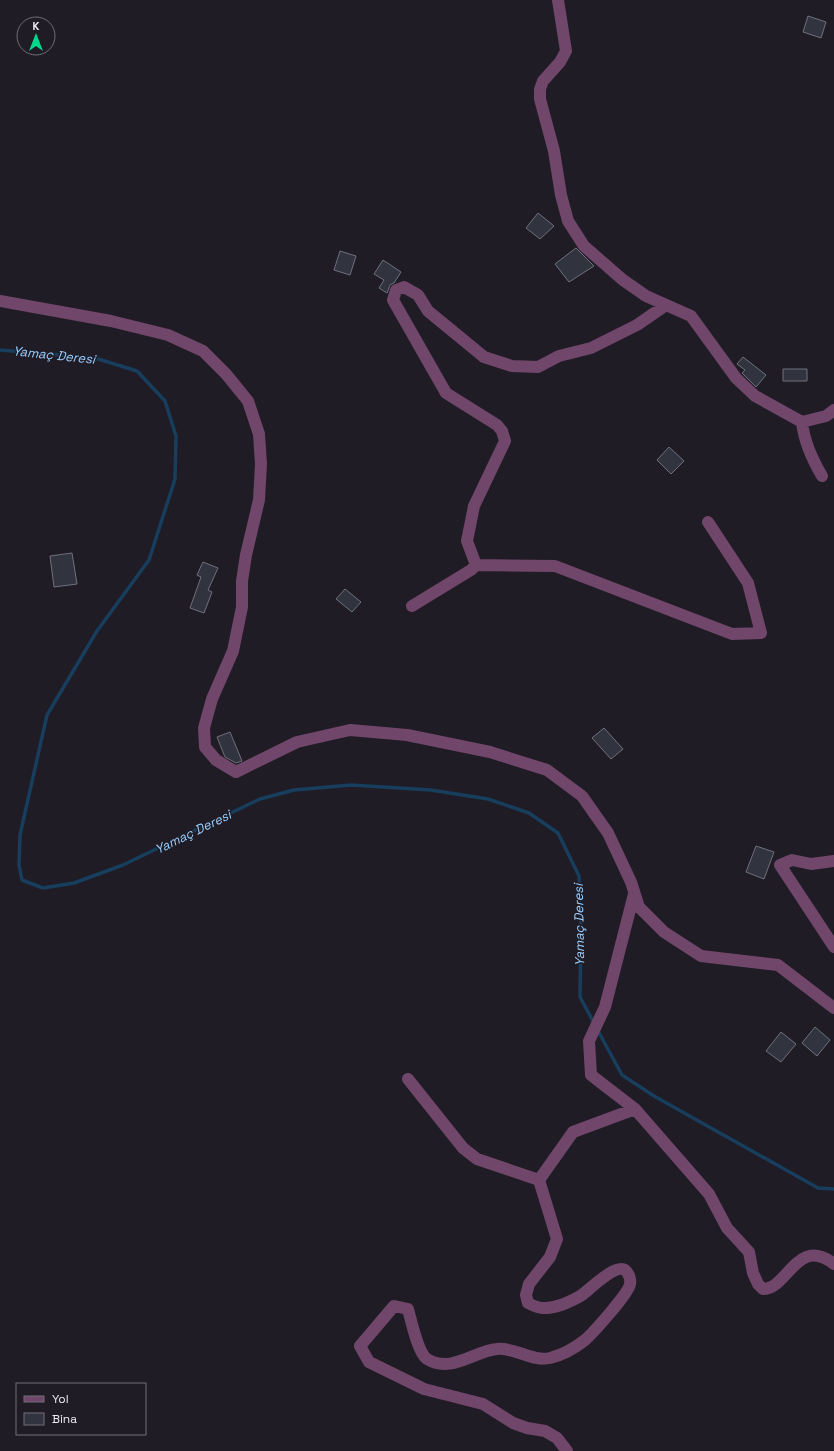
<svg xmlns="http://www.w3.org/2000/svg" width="834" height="1451" viewBox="0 0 834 1451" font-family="'Space Grotesk',sans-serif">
<rect width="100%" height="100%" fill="#201c26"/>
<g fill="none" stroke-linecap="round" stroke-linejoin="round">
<!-- stream -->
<path stroke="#173e5c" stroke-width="3.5" d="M0,350L95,358L137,371L165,401L176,436L175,479L149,560L97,631L47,715L20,835L19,865L22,880L43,888L74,883L123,865L260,799L294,790L351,785L431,790L488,799L529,813L558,833L579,876L581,925L580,997L594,1023
M597,1029L622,1075L654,1096L818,1188L834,1189"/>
</g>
<!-- building -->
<path fill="#31333e" stroke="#6e717d" d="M808,16L826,22L821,38L803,32Z
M538,213L554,226L540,239L526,228Z
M576,248L594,266L569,282L555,264Z
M340,251L356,256L350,275L334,270Z
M383,260L401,272L394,283L390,285L387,293L379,288L384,280L374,274Z
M743,357L766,375L756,387L742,373L745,370L737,364Z
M783,369H807V381H783Z
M669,447L684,461L671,474L657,460Z
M72,553L77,584L54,587L50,556Z
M203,562L218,568L208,590L212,592L204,613L190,608L201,577L197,575Z
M345,589L361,602L352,612L336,599Z
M604,728L623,749L611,759L592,738Z
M230,732L242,761L236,763L225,757L217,737Z
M756,846L774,852L764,879L746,872Z
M815,1027L830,1040L817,1056L802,1043Z
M781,1032L796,1044L781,1062L766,1051Z"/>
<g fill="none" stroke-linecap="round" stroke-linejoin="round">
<!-- minor -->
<path stroke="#70466a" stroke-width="12" d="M558,0L566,51L560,62L543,81L540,89V99L554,151L561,195L568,221L584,246L623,280L646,296L691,316L736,378L755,396L802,422L826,416L834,410
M0,301L111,321L168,335L203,351L226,374L248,401L259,434L261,464L259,500L246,555L242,581V607L233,651L212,699L204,728L205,747L216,760L236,772L297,742L350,730L407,735L490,752L547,770L582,796L608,833L631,882L639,907L664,932L701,956L778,965L834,1008
M802,422C804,442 812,459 822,476
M476,565L467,541L474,506L505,441L502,431L497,425L446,393L393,300L396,290L404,287L418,295L428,311L484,357L512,366L538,367L559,356L591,348L637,325L666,305
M476,565L555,566L732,634L761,633L748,583L708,522
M412,606L471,570L476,565
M834,861L811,864L792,860L780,865L834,947
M634,894L605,1007L589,1041L591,1075L635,1109L709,1194L727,1228L749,1252L753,1273L758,1284L763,1289C788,1289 797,1235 834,1264
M408,1079L463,1148L477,1159L539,1180
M539,1180L557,1239L550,1257L529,1284L526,1295L528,1303C532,1305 538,1308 542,1308C556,1309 570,1302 582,1295C590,1289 615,1264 625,1270C629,1273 631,1280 630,1284C629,1293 593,1333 585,1340C575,1348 562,1355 550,1358C532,1362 515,1347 497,1349C474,1351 451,1374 427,1359C418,1353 411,1320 408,1309L394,1306L360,1346L369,1362L424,1389L483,1404L513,1423L527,1428L545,1431L557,1438L567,1451
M539,1180L573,1132L635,1109"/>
</g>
<g text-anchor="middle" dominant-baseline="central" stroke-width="3" stroke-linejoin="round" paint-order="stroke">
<!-- water labels -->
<g font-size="13" font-style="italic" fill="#98cefd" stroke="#201c26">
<text transform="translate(54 355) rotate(6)">Yamaç Deresi</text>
<text transform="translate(193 832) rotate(-26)">Yamaç Deresi</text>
<text transform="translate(579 925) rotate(-91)">Yamaç Deresi</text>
</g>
</g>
<!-- legend -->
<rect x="16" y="1383" width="130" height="52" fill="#201c26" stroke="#726e77"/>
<rect x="24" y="1396" width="20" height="6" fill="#70466a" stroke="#726e77"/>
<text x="52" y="1403" font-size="12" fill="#ece9f0">Yol</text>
<rect x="24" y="1413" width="20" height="12" fill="#31333e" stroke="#726e77"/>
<text x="52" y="1423" font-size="12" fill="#ece9f0">Bina</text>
<!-- north arrow -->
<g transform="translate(36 36)"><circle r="19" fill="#201c26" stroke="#726e77"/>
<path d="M0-3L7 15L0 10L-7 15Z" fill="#00d98c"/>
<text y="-6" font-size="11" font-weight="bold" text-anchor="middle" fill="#ece9f0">K</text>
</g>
</svg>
